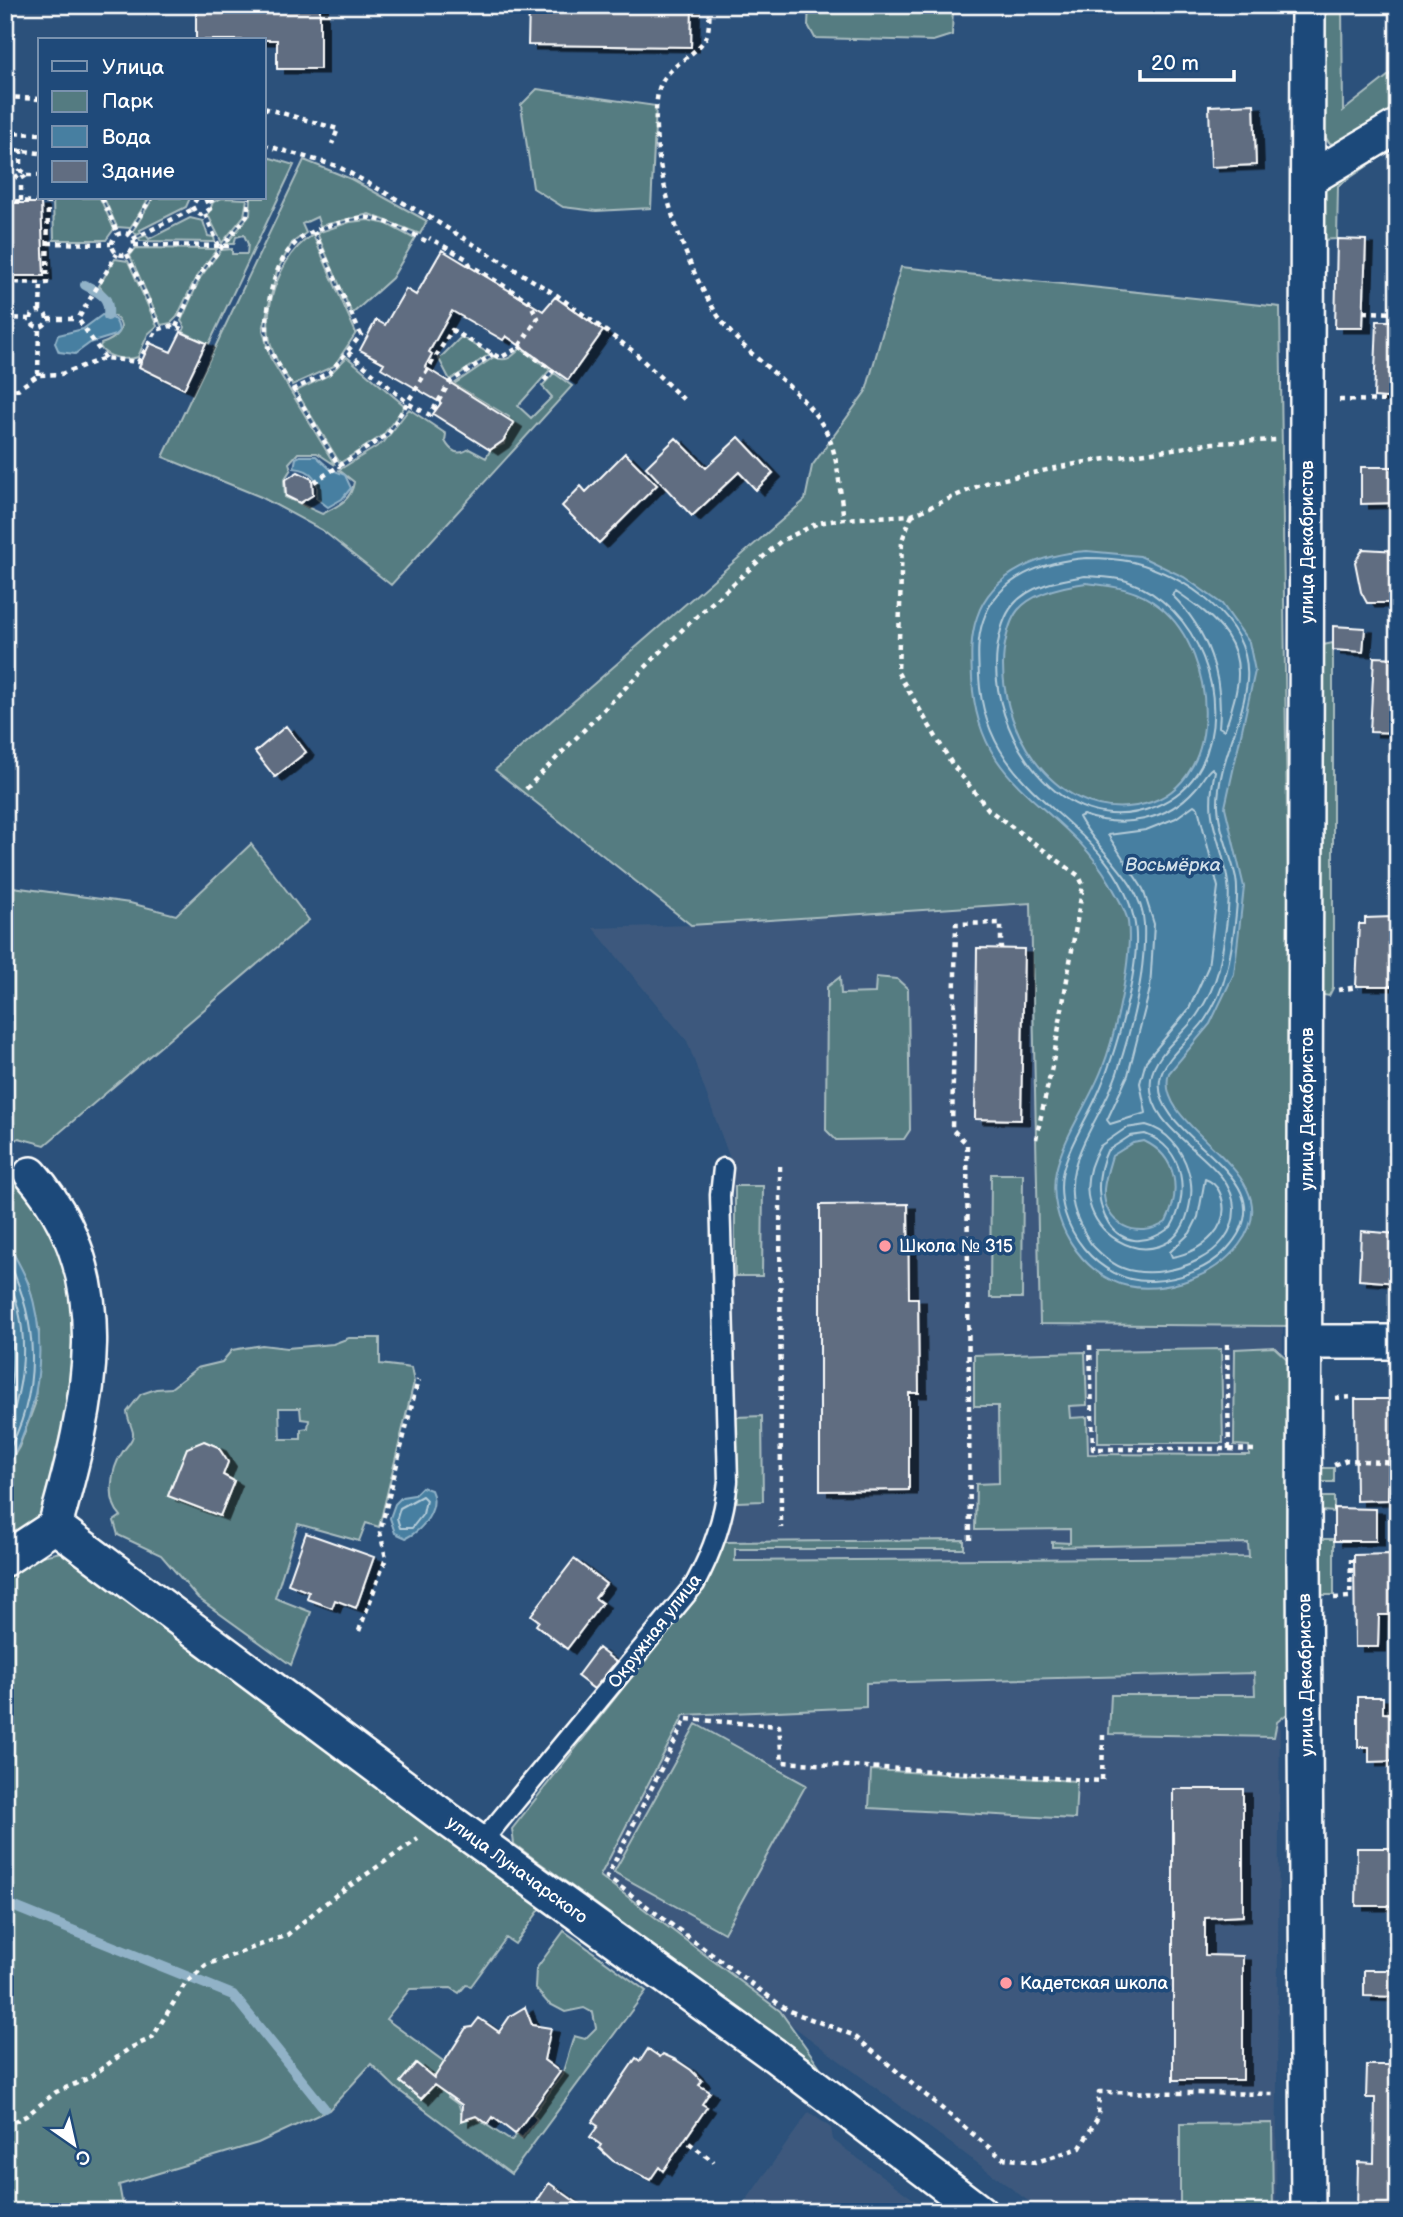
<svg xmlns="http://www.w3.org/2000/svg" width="1403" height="2217" viewBox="0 0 1403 2217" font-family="'Balsamiq Sans',sans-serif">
<defs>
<filter id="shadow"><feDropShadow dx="8" dy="4.5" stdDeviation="0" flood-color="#0009"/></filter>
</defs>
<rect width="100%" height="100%" fill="#2c517b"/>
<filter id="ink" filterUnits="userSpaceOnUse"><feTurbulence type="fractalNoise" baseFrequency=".0143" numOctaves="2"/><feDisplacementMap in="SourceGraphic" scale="14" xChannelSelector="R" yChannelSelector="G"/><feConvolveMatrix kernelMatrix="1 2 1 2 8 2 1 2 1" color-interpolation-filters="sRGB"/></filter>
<g filter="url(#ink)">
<!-- built -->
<path fill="#3c597d" d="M1031,902L1040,1324L1283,1326L1276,2212H1043L584,1871L731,1525L733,1167L687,1041L593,928L691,925Z
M809,2112L831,2128L833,2140L931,2212H738Z"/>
<!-- green -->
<path fill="#547b81" stroke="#aabdc0" stroke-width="2" fill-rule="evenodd" d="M809,5H953L952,35L933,41L815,38L808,25Z
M1318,5H1342L1343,111L1398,68V114L1345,146L1329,143L1321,129Z
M537,89L656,106L651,208L596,211L563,207L533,188L521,105Z
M1398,145L1338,186L1337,239L1318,240V190Z
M264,156L294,165L209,344L183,332L185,327L181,321L200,278L221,250L232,249V254H247L248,244L244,235L236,237L234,244H226L250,215L251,198H264Z
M304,160L351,179L427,221L420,234L369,214L320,226L317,217L302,224L306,233L292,243L277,271L263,330L270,357L335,465L317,453H298L289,463L291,469L284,480L285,497L322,514C338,506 351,501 354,482L339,470L384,442L409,409L446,434L445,441C451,452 458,456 469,449L486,458L491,449L504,444L509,417L454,384L494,357C506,363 512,357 521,348L550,370L518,406L531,418L552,397L542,386L554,373L572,386L391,585L322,530L261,497L163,457Z
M53,198H100L114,229L106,240H54Z
M104,198H149L130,228L117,227Z
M153,198H190L186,207L140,230L141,233L137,235L133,231Z
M222,198L247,199L244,216L222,243L208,215L213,202Z
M190,218L203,221L208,236L214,237L215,242L140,241L139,238L146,235L149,239Z
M368,220L387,224L415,239L392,278L352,314L317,233L350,222Z
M313,235L356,333L334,366L292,385C284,372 273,357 270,341C262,307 282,252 313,235Z
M136,248L217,249L196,277L177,317L171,323L161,325L130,256Z
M115,259L128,261L157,326L148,334L138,357C128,361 106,358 100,347L101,344C116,339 131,327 112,315L110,299L99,286Z
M901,267L1280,307L1294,1326L1040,1324L1031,903L691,925L495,770L805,500L812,466L866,391Z
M461,337L490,354L450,380L439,359Z
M347,357L405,406L383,435L340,463L296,391L329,375Z
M1333,643V988L1329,996L1318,994V646Z
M251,844L309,920L45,1145L19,1138L5,1145V886L130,903L176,915Z
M840,977L841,994L875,993L876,977L897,979L908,989L910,1130L904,1139L836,1140L826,1130L827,987Z
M5,1173L35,1198L73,1282L79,1374L40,1520L5,1549V1471L19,1447L35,1404L39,1331L29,1284L5,1238Z
M991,1174H1023L1022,1298H990Z
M735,1186H763L762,1276H735Z
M349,1338H380V1364L411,1368L414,1382L379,1527L366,1523L359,1541L298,1524L275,1598L311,1612L291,1665L198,1598L161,1555L118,1535L114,1521L121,1516C106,1501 111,1469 122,1453C125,1447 134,1441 133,1433C132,1427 128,1420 127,1412L141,1394L156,1389L171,1388L197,1368L222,1362L232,1350L262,1345L287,1348L333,1344ZM279,1408H300L301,1419L309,1420L308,1428L301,1429V1439H280ZM204,1441L218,1447L223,1454V1475L234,1481L220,1516L168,1496L187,1448L195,1451Z
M1274,1347L1287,1359L1294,1378L1291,1703L1287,1714L1277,1722L1274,1737L1109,1734L1111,1695H1255L1254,1673L866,1683V1707L684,1715L600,1876L780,2011L820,2067L514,1844L512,1829L701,1589L724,1542L964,1540V1549H735V1561L1249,1557L1248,1543L1052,1547V1542L1070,1543V1529L975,1530L976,1484L999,1483L998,1406H974V1355L1085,1352L1087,1405L1069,1406L1070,1418L1087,1417L1088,1454L1240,1455H1249V1446L1234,1445L1235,1349Z
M1221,1349L1223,1443H1098V1351Z
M762,1416L763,1501L737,1502L736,1417Z
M1315,1468H1334V1482H1315Z
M1315,1497H1334V1512L1321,1511Z
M1321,1539H1334V1595H1315V1543Z
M61,1552L80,1560L543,1905L515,1944L506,1938L471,1986L466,1985L459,1993L451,1988L410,1989L386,2019L450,2066L459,2081L448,2097L459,2105L461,2113L470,2119L476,2118L511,2141L517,2134L522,2138L537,2119L533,2115L562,2075L574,2036L585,2039L596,2028L593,2013L584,2008L565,2012L548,2003L535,1988L536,1969L564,1931L646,1991L511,2174L397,2089L371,2064L329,2110L258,2143L119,2185L124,2212H5V1577L37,1557Z
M696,1724L806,1785L724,1933L614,1872Z
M871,1770L1077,1781L1075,1819L869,1808Z
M1272,2123L1273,2212H1180V2124Z"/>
<!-- water -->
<path fill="#477fa1" stroke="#91b2c7" stroke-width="2" fill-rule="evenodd" d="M102,315C114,317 118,320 119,332L116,335L90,343L75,354L59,352L55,343L58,335L83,329Z
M300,456H316L330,469L345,475L351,488L342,499L328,507L316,498C320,480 313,470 294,468L296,458Z
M1087,551L1140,556L1184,577L1222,604L1249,642L1255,671L1225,807L1244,887L1234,974L1210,1024L1169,1073C1151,1131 1296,1171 1239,1245C1225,1263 1206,1275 1183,1282C1166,1287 1147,1290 1128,1286C1081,1276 1046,1218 1056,1171C1064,1135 1089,1103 1102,1069C1115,1037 1133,956 1128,922C1126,909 1116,895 1110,883C1062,800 977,792 972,678C971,657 970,637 977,617C992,571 1044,554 1087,551ZM1086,583C1114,586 1138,589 1160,607C1219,654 1228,791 1136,806C1051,820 995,723 1004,650C1006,637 1009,621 1018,610C1033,592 1064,586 1086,583ZM1144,1141C1178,1157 1181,1192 1166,1222C1139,1241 1102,1225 1104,1189C1105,1178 1109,1166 1112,1156L1133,1143Z
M5,1238C13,1254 24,1270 29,1286C50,1350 38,1415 5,1471Z
M422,1487L431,1490C440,1508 423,1530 406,1538L395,1533L390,1518L395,1504L402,1497L414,1495Z"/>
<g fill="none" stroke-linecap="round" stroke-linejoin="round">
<!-- shore -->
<path stroke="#b5ccd9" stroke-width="2" d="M1087,558C1103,558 1118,559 1133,562C1184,575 1252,620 1247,680C1244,722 1217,763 1218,806C1219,831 1231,854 1236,878C1240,899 1232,949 1227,970C1223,987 1214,1007 1204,1021C1192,1038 1163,1058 1160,1080C1151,1141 1295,1175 1227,1249C1209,1269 1178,1280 1152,1281C1098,1284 1054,1226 1062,1175C1067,1149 1085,1122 1096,1098C1114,1059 1144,961 1134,919C1110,814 985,804 979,676C978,657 977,639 983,621C997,577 1045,561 1087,558Z
M1085,576C1098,577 1115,577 1127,581C1198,606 1234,698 1201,766C1191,785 1174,799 1154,807C1061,844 987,732 997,650C999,635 1003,617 1013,605C1029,585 1061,580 1085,576Z
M1176,591C1218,620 1250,644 1234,700C1231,710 1229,722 1224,730L1219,727C1224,677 1208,630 1172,595Z
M1212,768L1215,771C1203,824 1222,836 1228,883C1231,903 1223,948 1219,968C1215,984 1206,1002 1197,1015C1183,1035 1154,1054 1151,1079C1144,1136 1235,1158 1234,1210C1234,1255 1172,1278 1134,1271C1118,1269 1106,1259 1095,1248C1088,1242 1085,1232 1080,1224C1052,1168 1102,1122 1118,1070C1133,1024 1146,972 1144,924C1142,880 1097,852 1079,817L1083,815C1123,829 1167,821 1195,789C1202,782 1205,773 1212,768Z
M1194,805L1198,808L1218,887L1208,967L1189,1009L1146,1061L1140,1083L1146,1113L1110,1124L1107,1120L1128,1075L1150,989L1154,924L1143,889L1108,835L1146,830L1176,818Z
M1146,1125C1167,1130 1182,1150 1188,1170C1193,1185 1192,1196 1188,1212C1168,1289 1049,1232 1100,1146L1126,1128Z
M1145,1134C1185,1148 1190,1195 1171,1227C1115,1269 1083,1202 1107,1151L1130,1136Z
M1205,1179C1211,1181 1217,1186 1220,1193C1234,1226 1202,1252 1172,1257L1170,1252L1190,1233L1198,1217Z
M5,1254C39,1320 43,1391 5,1457
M5,1273C33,1328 25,1383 5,1439
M5,1298C14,1333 17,1374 5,1408
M422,1496L426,1500L423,1514L412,1528H400L397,1518L400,1508Z"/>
<!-- stream -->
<path stroke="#91b2c7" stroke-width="10" d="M85,285C101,294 110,296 108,316
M5,1903L233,1995L324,2108"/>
</g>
<!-- building -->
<path fill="#616d81" stroke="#fff" stroke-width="2" filter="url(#shadow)" d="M196,5H320V69H277V40H196Z
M529,5H692L691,47L528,45Z
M1254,104L1256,165L1211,167L1209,106Z
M5,203H41L44,276H5Z
M1337,239L1366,240L1363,328H1335Z
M442,250L543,311L555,297L603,331L568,380L506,336L503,340L452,311L429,352L432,354L425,367L514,423L503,441L490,450L433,414L441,403L381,368L384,363L360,350L376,320L385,325L406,289L416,295Z
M1377,321H1398V399L1374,397Z
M181,332L206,343L184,389L139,367L150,343L171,352Z
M739,437L773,473L756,490L739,472L692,516L646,467L676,438L706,468Z
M625,453L657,485L599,543L562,506L581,486L586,492Z
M1361,467H1398V503L1361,504Z
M298,472L312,479L313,495L300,503L286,496L285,480Z
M1363,549L1398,551V603H1367L1361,592L1355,562Z
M1333,626L1365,628L1363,652L1333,650Z
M1374,657L1398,658V733L1370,732Z
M286,726L306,752L275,777L255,752Z
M1392,917L1391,932H1398V986H1356L1359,924H1365V918Z
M977,948L1024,949L1021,1120L975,1119Z
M908,1204L909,1298H918L919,1393H909V1490L820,1491V1205Z
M1361,1231L1398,1234V1283L1359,1280Z
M1355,1399H1398V1456H1389L1388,1500L1356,1501Z
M204,1441L218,1447L228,1462L223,1475L234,1481L220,1516L168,1496L187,1448Z
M1334,1508L1376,1509V1541H1334Z
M306,1533L374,1557L356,1608L335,1600L332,1608L307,1599L309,1592L288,1584Z
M1390,1554V1568H1397V1615H1379L1378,1647H1355L1354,1555Z
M574,1559L606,1584L595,1598L602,1603L567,1649L536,1625L539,1621L531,1615Z
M598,1648L616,1662L594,1689L577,1676Z
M1358,1697H1383V1713L1398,1714V1761L1369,1762V1747H1358Z
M1173,1789H1243V1916L1205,1918V1955L1243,1956V2080H1173Z
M1357,1848H1398V1906H1356Z
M1364,1970H1398V1997L1364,1996Z
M525,2007L532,2025L551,2028L544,2060L560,2072L515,2134L493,2117L488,2124L476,2116L461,2121L462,2105L434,2085L421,2099L400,2082L416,2063L434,2078L466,2028L472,2027L479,2018L499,2032L510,2016Z
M648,2049L660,2057L663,2054L676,2060L691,2070L702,2081L699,2085L710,2092L702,2104L707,2107L663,2171L659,2167L650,2180L613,2161L599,2148L601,2145L590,2137L598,2126L592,2122L636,2058L640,2061Z
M1367,2065H1398V2212H1357L1358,2162L1374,2163L1375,2098H1366Z
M549,2183L590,2212H530Z"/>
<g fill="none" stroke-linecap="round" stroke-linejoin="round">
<defs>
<path id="lane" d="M481,1843L695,1584C713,1550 724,1519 728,1481L720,1195L723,1168"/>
<path id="street" d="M1309,179L1398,126
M1306,1342H1398
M55,1526L447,1819L774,2055L980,2212
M5,1559L55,1526C89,1406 121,1277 31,1174
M1308,2212L1304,1559L1308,5"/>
</defs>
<!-- lane casing -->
<use href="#lane" stroke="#fff" stroke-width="23"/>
<!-- street casing -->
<use href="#street" stroke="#fff" stroke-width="38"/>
<!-- path -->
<path stroke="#fff" stroke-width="4.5" stroke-dasharray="5 5" stroke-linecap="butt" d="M710,5C709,14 710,29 706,37C696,57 663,66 658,93C646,158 685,271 723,323C752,361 798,385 823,426C839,451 839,490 844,519
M5,97L40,99
M264,108L338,129L332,144
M5,133L40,134
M264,145L337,166L429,217L558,296L633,351L684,400
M5,149L40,153
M21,149V170L27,175L19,180L15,174L21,170
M5,175H15
M27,175H40
M102,198L118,234
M197,198L192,206L195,212L201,215L210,209L205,198
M5,201L48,202
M21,201V181
M209,202L218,198
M205,214L219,246
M112 244a11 11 0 1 1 22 0a11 11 0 1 1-22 0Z
M129,234L151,198
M133,239L193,209
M426,241C409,232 391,222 371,218C361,216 349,220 339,223C326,226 310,231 299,240C271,262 264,314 268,347L339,466L388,434L452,330L500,358L518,348L538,318L529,301L470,265L467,259L429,238
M48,243L111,244
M134,245L234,246
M127,254L161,328
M5,282L47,283L48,198
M31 319a8 8 0 1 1 16 0a8 8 0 1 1-16 0Z
M40,311L41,282
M1364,312L1398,313
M5,318L32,319
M48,319H78
M176,327L200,274L247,216L249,198
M519,346L553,371L541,384
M348,352L409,404L430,415L450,382L493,354
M105,358L78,319L117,254
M38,375L39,327
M292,390L329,373L361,335L314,232
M5,392L18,389L38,375L61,374L105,358L138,362L157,330L170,326L182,329
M1339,400L1398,401
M314,482L339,466
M912,515L902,540L898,673L952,764L989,810L1079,876L1083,885L1053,1062L1036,1139
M526,789L685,627L781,541L818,523L844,519L912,515L985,483L1080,463L1213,443L1277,440
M1338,990L1358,987
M780,1166L781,1528
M1090,1345L1093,1449H1229L1227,1343
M1335,1398L1354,1397
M1229,1449L1255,1450
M1334,1465L1347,1460L1398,1463
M970,1540L967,1144L952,1129L956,924L1001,923V948
M1334,1598L1350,1597L1351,1559
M359,1631L386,1558L380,1532L418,1380
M1103,1735L1102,1781L782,1762L779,1726L686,1719L607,1877L787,2010L853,2035L1002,2158L1036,2162L1080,2148L1098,2117L1099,2092L1277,2094
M5,2126L26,2116L56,2092L89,2078L130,2048L152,2038L185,1984L206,1965L287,1935L332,1898L418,1839
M689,2143L714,2162"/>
<!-- lane -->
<use href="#lane" stroke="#1f4a7a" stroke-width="18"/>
<!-- street -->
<use href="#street" stroke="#1f4a7a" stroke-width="33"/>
</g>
</g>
<!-- markers -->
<g fill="#ff9aa2" stroke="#1f4a7a" stroke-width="2.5">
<circle cx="885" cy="1246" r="7"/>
<circle cx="1006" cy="1983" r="7"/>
</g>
<g text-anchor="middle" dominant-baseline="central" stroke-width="7" stroke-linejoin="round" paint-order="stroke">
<!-- street labels -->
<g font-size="18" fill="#fff" stroke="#1f4a7a">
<text transform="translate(1307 542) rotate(-90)">улица Декабристов</text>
<text transform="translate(1307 1109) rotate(-90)">улица Декабристов</text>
<text transform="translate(655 1631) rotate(-52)">Окружная улица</text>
<text transform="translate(1306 1675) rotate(-91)">улица Декабристов</text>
<text transform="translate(517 1870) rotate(36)">улица Луначарского</text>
</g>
<!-- poi labels -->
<g font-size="18" fill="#fff" stroke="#1f4a7a" text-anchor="start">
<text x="899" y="1246">Школа № 315</text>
<text x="1020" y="1983">Кадетская школа</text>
</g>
<!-- water labels -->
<g font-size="19" font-style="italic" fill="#d1dfe8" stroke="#1f4a7a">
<text x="1173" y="865">Восьмёрка</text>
</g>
</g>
<!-- margin -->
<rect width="1403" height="2217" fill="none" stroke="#1f4a7a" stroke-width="28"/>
<rect x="14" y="14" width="1375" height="2189" fill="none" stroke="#fff" stroke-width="2.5" filter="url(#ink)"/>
<!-- legend -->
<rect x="38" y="38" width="228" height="161" fill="#1f4a7a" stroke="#7992af" stroke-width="2"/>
<rect x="52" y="61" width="35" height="10" fill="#1f4a7a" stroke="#7992af" stroke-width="2"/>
<text x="102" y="74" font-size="21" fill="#ffffff">Улица</text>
<rect x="52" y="91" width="35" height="21" fill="#547b81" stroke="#7992af" stroke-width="2"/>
<text x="102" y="108" font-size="21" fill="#ffffff">Парк</text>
<rect x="52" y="126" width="35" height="21" fill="#477fa1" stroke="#7992af" stroke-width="2"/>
<text x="102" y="144" font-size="21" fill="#ffffff">Вода</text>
<rect x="52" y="161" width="35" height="21" fill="#616d81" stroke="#7992af" stroke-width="2"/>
<text x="102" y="178" font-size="21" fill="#ffffff">Здание</text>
<!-- north arrow -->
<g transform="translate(74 2144) rotate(146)" stroke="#1f4a7a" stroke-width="5" paint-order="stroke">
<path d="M0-5L12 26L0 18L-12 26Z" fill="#ffffff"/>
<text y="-10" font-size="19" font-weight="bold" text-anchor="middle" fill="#ffffff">С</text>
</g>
<!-- scale -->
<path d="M1140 70v10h94v-10" fill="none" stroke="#ffffff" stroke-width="3.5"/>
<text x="1151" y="70" font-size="21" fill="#ffffff" stroke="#1f4a7a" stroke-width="5" paint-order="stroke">20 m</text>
</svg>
